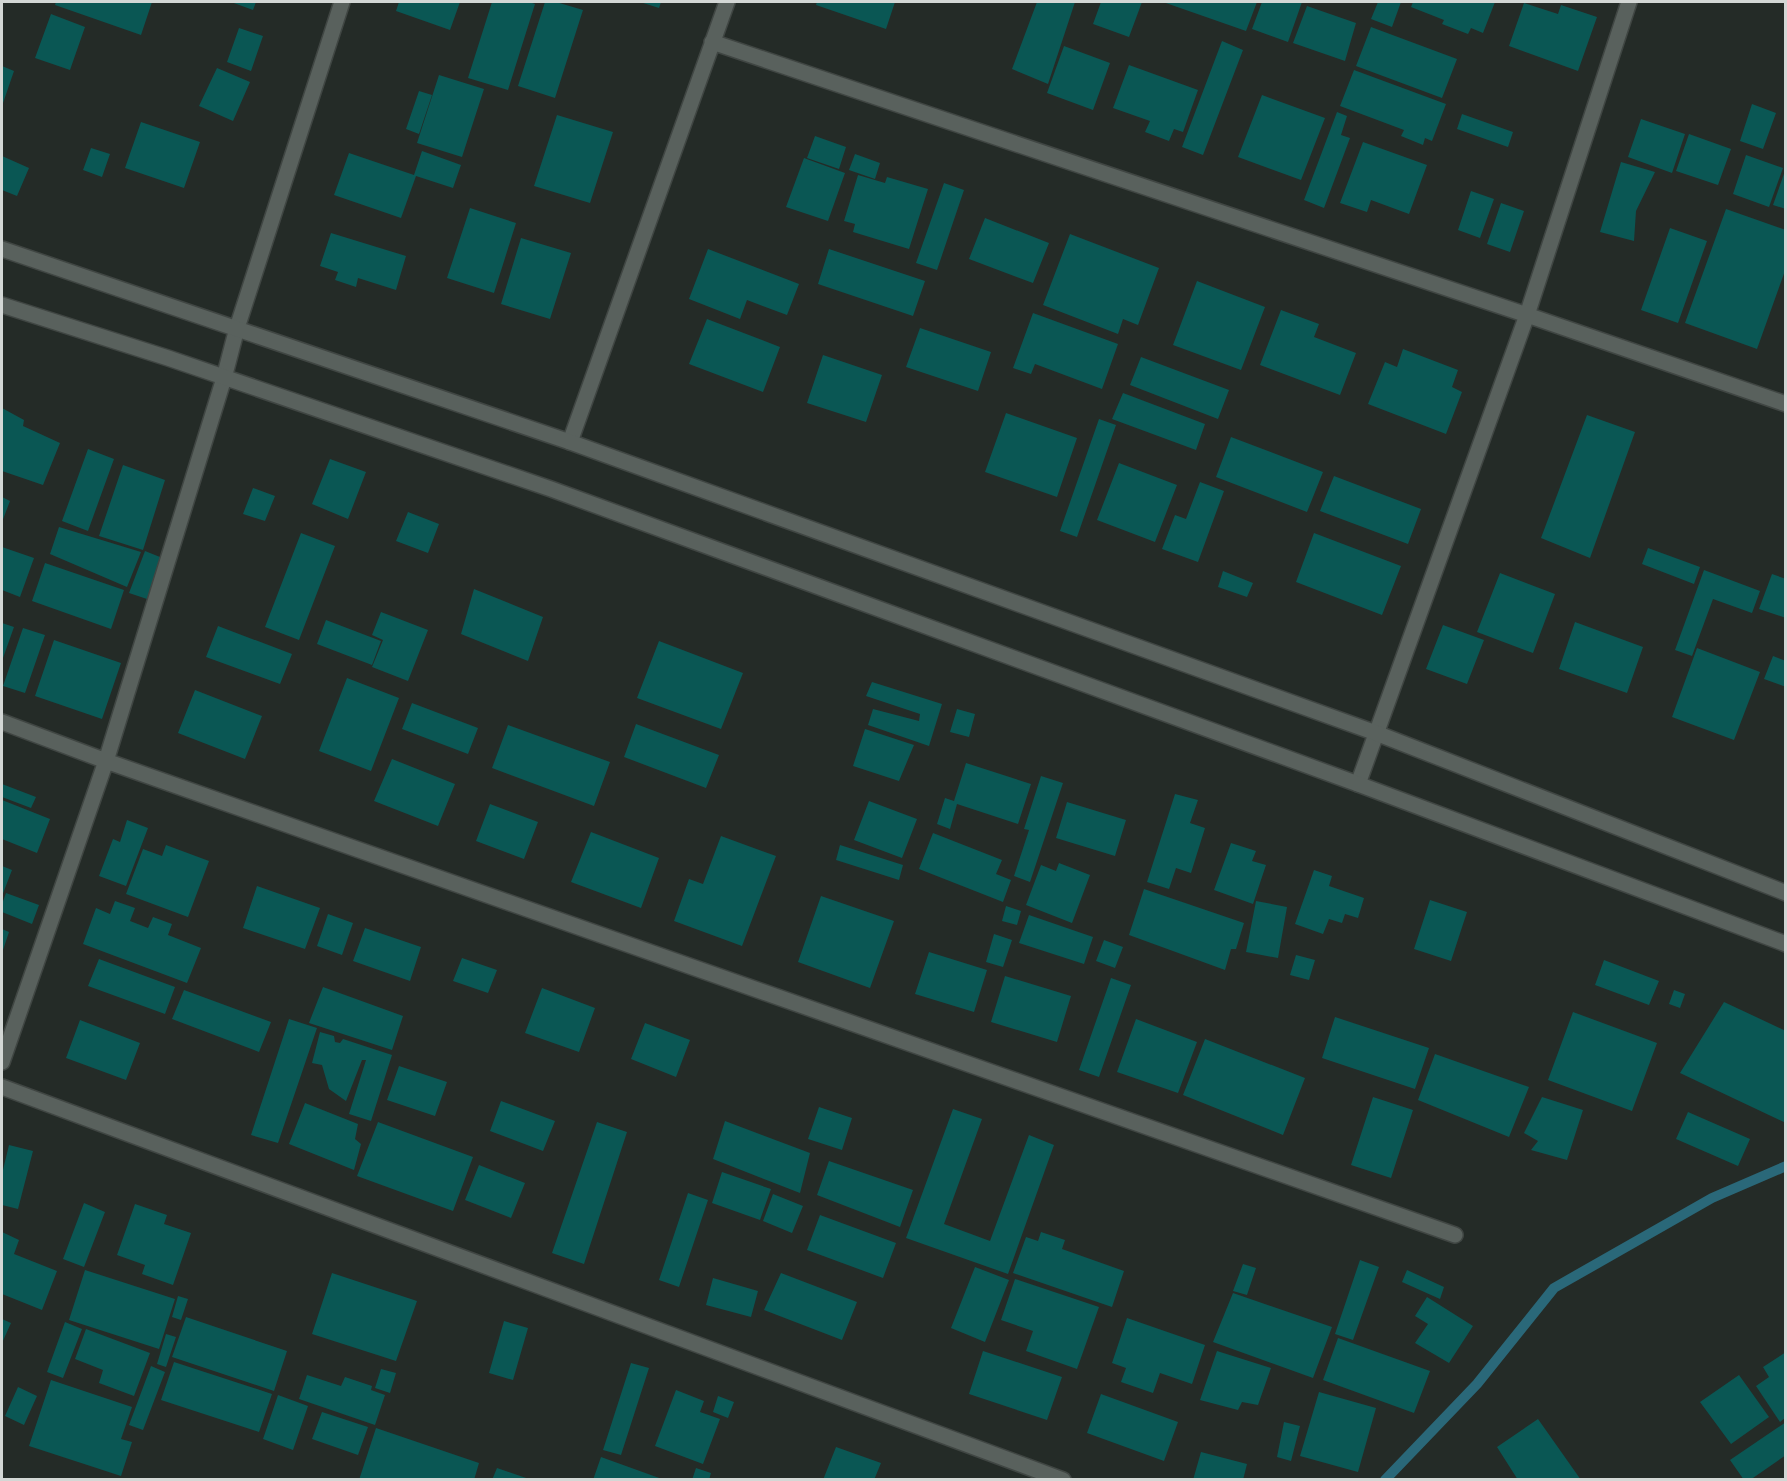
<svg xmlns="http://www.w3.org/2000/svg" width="1787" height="1481" viewBox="0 0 1787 1481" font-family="'Open Sans',sans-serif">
<rect width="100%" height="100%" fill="#242b27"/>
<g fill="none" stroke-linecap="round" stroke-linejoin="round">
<!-- stream -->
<path stroke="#2a6879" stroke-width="10" d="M1385,1480L1477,1384L1554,1288L1712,1198L1786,1166"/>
</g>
<!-- building -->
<path fill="#0a5754" d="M56,2H152L141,35L55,5Z
M231,2H256L253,10Z
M399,2H460L450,30L396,11Z
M492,2H529L535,4L508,90L468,78Z
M545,2H556L583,10L555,98L518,86Z
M640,2H661L659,8Z
M817,2H895L886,29L816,5Z
M1037,2H1075L1048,84L1012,69Z
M1101,2H1142L1129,37L1093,24Z
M1163,2H1257L1246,31Z
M1262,2H1302L1288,42L1252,29Z
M1378,2H1401L1392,27L1371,19Z
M1413,2H1495L1483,33L1471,28L1468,34L1442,24L1444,20L1411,7Z
M1524,3L1558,14L1561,5L1597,17L1578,71L1509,46Z
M1307,6L1356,23L1345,61L1293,43Z
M51,14L85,27L70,70L35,58Z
M1371,27L1457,59L1442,98L1356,66Z
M239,28L263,36L251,71L227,62Z
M1222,41L1243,50L1203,155L1182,147Z
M1064,46L1110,63L1093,110L1047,93Z
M1129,65L1198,90L1183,132L1174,129L1169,141L1145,132L1150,121L1113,108Z
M2,66L14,71L2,106Z
M217,68L250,82L233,121L199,106Z
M1354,70L1446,104L1432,141L1425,138L1423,145L1401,136L1404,130L1340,106Z
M439,75L484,89L462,157L417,143Z
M419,91L432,95L419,134L406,129Z
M1262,95L1325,118L1301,180L1238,157Z
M1752,104L1776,113L1763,149L1740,141Z
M1337,112L1347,116L1341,135L1350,138L1324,208L1304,200Z
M1462,114L1513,132L1508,147L1457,129Z
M557,115L613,132L590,203L534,186Z
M1641,119L1685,134L1672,173L1628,157Z
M141,122L200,142L184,188L125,168Z
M1689,134L1731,149L1718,185L1676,171Z
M815,136L846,147L839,169L807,158Z
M1363,142L1427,165L1409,214L1371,200L1367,212L1340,203Z
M91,148L110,154L102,177L83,170Z
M422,151L461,165L453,188L416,176L401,218L334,195L349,153L414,175Z
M855,154L880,163L875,179L849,170Z
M1746,155L1783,168L1769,207L1733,194Z
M2,156L29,168L17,196L2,190Z
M804,158L845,173L828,221L786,207Z
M1621,162L1655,172L1636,211L1634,241L1600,232Z
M1785,171H1786V209L1773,205Z
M858,175L885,183L887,177L928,189L909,249L853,232L855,224L844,221Z
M944,183L964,190L937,270L916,263Z
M1471,191L1494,199L1480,238L1458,230Z
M1501,203L1524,211L1510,252L1487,244Z
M470,208L516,223L494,293L447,278Z
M1726,209L1786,230V268L1757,349L1685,323Z
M985,218L1049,243L1033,283L969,259Z
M1670,228L1707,241L1678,323L1641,310Z
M331,233L406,256L396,290L358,278L356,287L335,280L338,272L320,266Z
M1070,234L1159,268L1138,325L1123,319L1118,334L1043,305Z
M521,238L571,253L550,319L501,304Z
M708,249L799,284L787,315L747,300L740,319L689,299Z
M829,249L925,281L913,316L818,284Z
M1197,281L1265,307L1241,370L1173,345Z
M1281,310L1319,324L1314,337L1356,353L1340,395L1260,365Z
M1033,313L1118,344L1102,389L1035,364L1031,374L1013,368Z
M707,319L780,347L763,392L689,364Z
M920,328L991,352L978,391L906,367Z
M1403,349L1458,370L1452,387L1462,392L1446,434L1368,404L1385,362L1397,367Z
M823,355L882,375L866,422L807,403Z
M1141,357L1229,390L1218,419L1130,385Z
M1123,393L1205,424L1196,450L1112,419Z
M2,408L24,420L23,426L60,443L43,485L2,471Z
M1006,413L1077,438L1057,497L985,472Z
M1587,415L1635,432L1590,558L1541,538Z
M1099,419L1116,425L1077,537L1060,531Z
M1231,437L1323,472L1307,512L1216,477Z
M88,449L114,459L88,531L62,521Z
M330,459L366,472L348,519L312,504Z
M1119,463L1177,485L1155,542L1097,520Z
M123,465L165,480L143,550L99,536Z
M1334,476L1421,509L1408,544L1320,511Z
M1200,482L1224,491L1198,562L1162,549L1175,515L1186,519Z
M253,488L275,496L265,521L243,514Z
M2,497L10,501L2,522Z
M408,512L439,524L428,553L396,541Z
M59,527L141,552L127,587L50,554Z
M301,533L335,546L299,640L265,627Z
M1314,533L1401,566L1382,615L1296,582Z
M2,547L34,558L20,597L2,590Z
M1648,548L1700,567L1694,584L1642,564Z
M145,551L165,559L150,600L129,593Z
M45,563L124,590L111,629L32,601Z
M1704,570L1760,591L1752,613L1713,599L1692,656L1675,650Z
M1223,571L1253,583L1247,597L1218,587Z
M1500,573L1555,594L1533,653L1477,632Z
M1772,574L1786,579V618L1759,609Z
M474,589L543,617L528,661L461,634Z
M381,612L428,630L408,681L372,667L383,640L372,635Z
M326,620L381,641L372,665L317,644Z
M1575,622L1643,647L1627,693L1559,669Z
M2,623L14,627L3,658L2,657Z
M1443,625L1484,640L1467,684L1426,669Z
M218,626L292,654L280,684L206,657Z
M23,628L45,635L25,693L3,686Z
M54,640L121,663L102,719L35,696Z
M659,641L743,673L721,729L637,698Z
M1697,648L1760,672L1734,740L1672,717Z
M1773,656L1786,661V687L1764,679Z
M347,678L399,698L371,771L319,751Z
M872,682L942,704L929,746L868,725L873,709L919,721L920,714L866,696Z
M195,690L262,716L245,759L178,733Z
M412,703L478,728L468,754L402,729Z
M957,709L975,714L969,737L950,732Z
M636,724L719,755L706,788L624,757Z
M508,725L610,762L594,806L492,768Z
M865,729L914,745L899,781L853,766Z
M392,759L455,784L438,826L374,801Z
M966,763L1031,784L1018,824L957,804L950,829L937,824L945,798L954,801Z
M1041,776L1063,783L1030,882L1014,876L1029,830L1024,829Z
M2,784L36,797L31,808L2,797Z
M1175,794L1198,800L1190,823L1205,828L1191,873L1176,868L1169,889L1147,882Z
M2,800L50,819L37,853L2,839Z
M869,801L917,819L902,858L854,840Z
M1067,802L1126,820L1115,856L1056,838Z
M490,804L538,822L524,859L476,841Z
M127,820L148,828L126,886L99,876L113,839L120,842Z
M591,832L659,858L641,908L571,882Z
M933,833L1002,860L996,874L1011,880L1003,902L919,869Z
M721,836L776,856L742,946L674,921L689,879L703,884Z
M1231,843L1256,851L1252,861L1266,865L1253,904L1214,890Z
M166,845L209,861L188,917L126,894L143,849L162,856Z
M840,845L903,865L899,880L836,860Z
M1059,863L1090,875L1072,923L1026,905L1041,865L1056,871Z
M2,866L12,870L2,896Z
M1314,870L1332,876L1329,886L1364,898L1358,918L1345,914L1342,923L1329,919L1323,934L1295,924Z
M257,886L320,908L305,949L243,928Z
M1144,889L1244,923L1236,949H1231L1225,970L1129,935Z
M6,893L39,905L32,924L2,912V904Z
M821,896L894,921L870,988L798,962Z
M1430,900L1467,912L1451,961L1414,949Z
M115,901L135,908L130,921L148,928L153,917L172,924L168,935L201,948L187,983L83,944L96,908L110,914Z
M1256,901L1287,907L1278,958L1246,952Z
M1006,906L1021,911L1017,925L1002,921Z
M328,914L353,923L342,955L317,946Z
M1029,915L1093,937L1084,964L1019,943Z
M365,928L421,947L410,981L353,961Z
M2,929L9,932L2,953Z
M994,934L1012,940L1003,967L986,962Z
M1104,940L1123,947L1115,968L1096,961Z
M929,952L987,970L974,1012L915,994Z
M1296,955L1315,960L1309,980L1290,975Z
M462,958L497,970L488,993L453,981Z
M99,959L175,987L165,1014L88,986Z
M1604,960L1659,981L1649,1005L1595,985Z
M1005,976L1071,996L1057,1042L991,1022Z
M1111,978L1131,985L1099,1077L1079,1070Z
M323,987L403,1016L392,1050L309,1023Z
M542,988L595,1008L579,1052L525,1033Z
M184,990L271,1022L259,1052L172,1019Z
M1674,990L1685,994L1680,1008L1669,1004Z
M1724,1002L1786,1031V1123L1680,1073Z
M1573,1012L1657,1043L1632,1111L1548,1080Z
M1335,1017L1429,1048L1415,1089L1322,1058Z
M289,1019L317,1028L278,1143L251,1135Z
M1136,1019L1197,1042L1178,1093L1117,1072Z
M80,1020L140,1043L126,1080L66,1058Z
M645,1023L690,1040L676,1077L631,1059Z
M320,1032L334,1036L335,1042L340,1043L343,1039L392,1055L371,1121L349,1114L366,1060H362L346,1101L329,1089L322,1065L312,1063Z
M1205,1039L1305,1078L1283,1135L1183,1095Z
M1435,1054L1529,1087L1509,1137L1418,1100Z
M399,1066L447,1082L435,1116L387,1100Z
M1373,1097L1413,1110L1391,1178L1351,1165Z
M1542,1097L1583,1110L1567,1160L1531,1150L1538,1141L1524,1133Z
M501,1101L555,1121L543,1151L490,1131Z
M305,1103L358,1124L355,1139L361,1144L354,1170L289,1144Z
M819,1107L852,1118L842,1150L808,1139Z
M953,1109L982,1119L944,1224L990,1241L1029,1135L1054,1145L1008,1274L906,1238Z
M1688,1112L1750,1139L1738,1166L1676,1139Z
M725,1121L810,1153L800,1193L713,1159Z
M378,1122L473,1157L453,1211L357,1176Z
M597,1122L627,1132L584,1264L552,1253Z
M9,1145L33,1151L18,1209L2,1205V1174Z
M829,1161L913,1190L900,1227L817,1195Z
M479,1165L525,1183L511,1218L465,1200Z
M722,1172L771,1189L760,1220L712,1203Z
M688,1193L708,1200L679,1287L659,1280Z
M773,1194L803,1206L792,1233L763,1221Z
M84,1203L105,1212L84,1267L63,1259Z
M135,1204L167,1215L164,1224L191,1233L173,1285L142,1274L145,1265L117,1255Z
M820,1215L896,1243L883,1278L807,1250Z
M2,1232L19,1240L14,1254L57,1271L42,1310L2,1294Z
M1041,1232L1065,1240L1062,1249L1124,1271L1112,1307L1013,1273L1026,1237L1038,1241Z
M1360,1260L1379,1267L1353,1340L1335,1334Z
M1243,1264L1256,1268L1247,1295L1233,1291Z
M975,1267L1009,1280L985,1342L951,1328Z
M85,1270L175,1299L159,1349L69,1320Z
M1407,1270L1444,1287L1440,1299L1402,1282Z
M332,1273L417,1301L396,1361L312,1334Z
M781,1273L857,1302L842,1340L764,1310Z
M713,1278L758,1291L751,1317L706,1305Z
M1015,1279L1099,1307L1077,1369L1026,1351L1033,1331L1001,1320Z
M1233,1293L1332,1327L1313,1378L1213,1342Z
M178,1296L188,1299L181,1320L172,1317Z
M1427,1297L1473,1326L1449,1363L1415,1343L1428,1324L1415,1316Z
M186,1317L287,1351L274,1391L172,1357Z
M1127,1318L1205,1345L1192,1384L1160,1373L1153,1393L1121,1382L1126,1368L1112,1363Z
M2,1319L11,1323L2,1343Z
M504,1321L528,1328L513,1380L489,1373Z
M65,1322L82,1329L63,1378L47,1372Z
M86,1329L150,1353L134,1396L99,1383L103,1370L75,1359Z
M166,1334L176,1337L166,1367L157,1364Z
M1338,1338L1430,1371L1414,1413L1323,1380Z
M983,1351L1062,1377L1047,1420L969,1394Z
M1217,1351L1271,1368L1258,1405L1242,1402L1238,1410L1200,1400Z
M1786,1352V1417L1780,1422L1756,1386L1769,1377L1763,1367Z
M174,1362L272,1394L259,1432L161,1400Z
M631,1363L649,1368L621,1455L603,1450Z
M151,1366L165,1372L143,1430L129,1425Z
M381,1369L396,1373L390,1393L375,1388Z
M307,1375L341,1386L345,1377L372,1386L371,1390L385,1395L375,1425L299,1399Z
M1739,1375L1769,1417L1731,1444L1700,1402Z
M51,1380L132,1407L121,1439L132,1442L121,1476L29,1446Z
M18,1387L37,1396L24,1425L5,1416Z
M676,1390L704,1401L700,1412L720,1419L703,1464L655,1446Z
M1319,1392L1376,1408L1358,1472L1300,1456Z
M1101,1394L1178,1422L1164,1461L1087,1433Z
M278,1395L308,1406L293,1450L263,1439Z
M718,1396L734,1402L728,1418L713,1412Z
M322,1412L368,1427L358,1455L312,1439Z
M1538,1419L1581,1480H1518L1497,1447Z
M1284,1422L1300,1426L1291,1461L1277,1457Z
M1786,1422V1455L1750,1480H1744L1730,1460Z
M376,1428L479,1463L474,1480H359Z
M836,1447L881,1463L874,1480H823Z
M1201,1452L1247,1464L1243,1480H1193Z
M601,1457L662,1479V1480H593Z
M497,1468L529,1479V1480H492Z
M696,1468L711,1473L709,1480H692Z"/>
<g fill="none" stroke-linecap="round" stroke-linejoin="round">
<defs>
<path id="street" d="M712,42L1527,315L1786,404
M570,442L727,2
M2,722L106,761L1455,1235
M1358,784L1527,315L1629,2
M2,1062L106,761L224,378L237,328L342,2
M2,1087L1063,1480"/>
<path id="secondary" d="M2,249L570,442L1376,733L1786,893
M2,305L168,358L551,489L1358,784L1786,944"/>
</defs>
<!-- street casing -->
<use href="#street" stroke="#404643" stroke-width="18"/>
<!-- secondary casing -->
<use href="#secondary" stroke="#404643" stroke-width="18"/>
<!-- street -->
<use href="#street" stroke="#59615d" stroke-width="15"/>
<!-- secondary -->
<use href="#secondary" stroke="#59615d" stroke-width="15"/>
</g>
<!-- border -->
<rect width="1787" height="1481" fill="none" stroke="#d3d7d5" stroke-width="6"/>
</svg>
